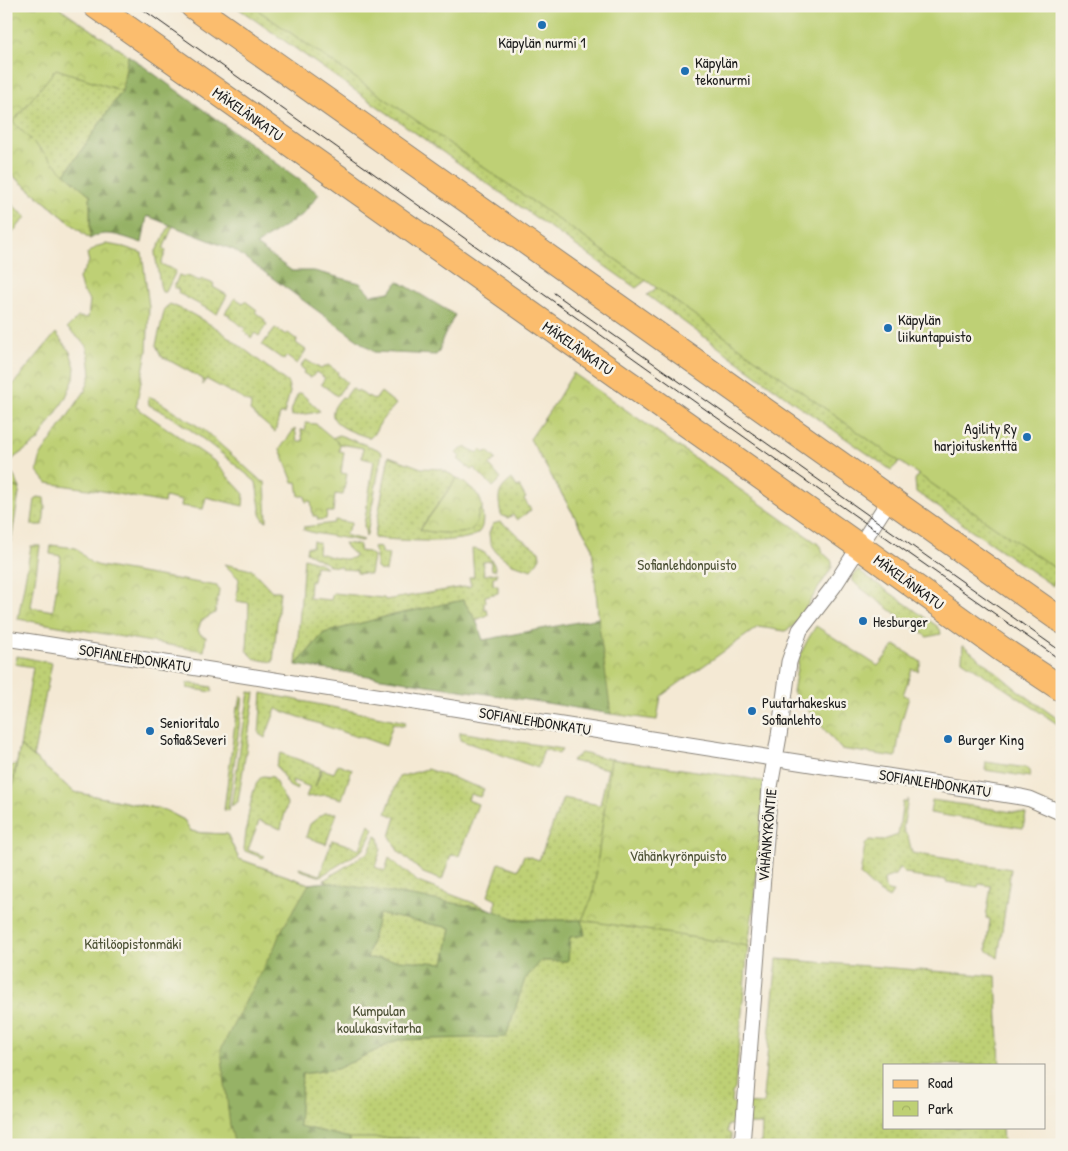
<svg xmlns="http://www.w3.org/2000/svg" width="1068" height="1151" viewBox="0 0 1068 1151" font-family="'Patrick Hand',sans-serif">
<defs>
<pattern id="grass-dots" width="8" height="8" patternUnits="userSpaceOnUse" patternTransform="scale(1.25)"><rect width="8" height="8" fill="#bed074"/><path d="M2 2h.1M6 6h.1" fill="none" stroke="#a3b264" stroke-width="1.8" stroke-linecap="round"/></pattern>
<pattern id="forest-firs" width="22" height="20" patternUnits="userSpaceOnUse" patternTransform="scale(1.25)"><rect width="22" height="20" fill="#96b266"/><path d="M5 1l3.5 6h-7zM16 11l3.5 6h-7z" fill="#7a9053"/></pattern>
<pattern id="park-crowns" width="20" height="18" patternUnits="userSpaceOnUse" patternTransform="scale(1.25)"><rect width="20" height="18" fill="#bed074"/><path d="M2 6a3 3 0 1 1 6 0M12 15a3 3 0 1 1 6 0" fill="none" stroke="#a3b264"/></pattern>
</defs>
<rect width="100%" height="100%" fill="#f7f3e8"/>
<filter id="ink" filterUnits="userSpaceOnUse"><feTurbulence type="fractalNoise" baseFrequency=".02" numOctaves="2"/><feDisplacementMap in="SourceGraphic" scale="10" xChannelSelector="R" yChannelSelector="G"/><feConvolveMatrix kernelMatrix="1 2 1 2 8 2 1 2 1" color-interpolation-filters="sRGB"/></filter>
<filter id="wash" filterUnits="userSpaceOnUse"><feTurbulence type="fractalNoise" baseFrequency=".0096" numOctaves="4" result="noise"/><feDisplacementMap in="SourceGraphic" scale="20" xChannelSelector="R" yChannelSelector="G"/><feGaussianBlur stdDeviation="1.12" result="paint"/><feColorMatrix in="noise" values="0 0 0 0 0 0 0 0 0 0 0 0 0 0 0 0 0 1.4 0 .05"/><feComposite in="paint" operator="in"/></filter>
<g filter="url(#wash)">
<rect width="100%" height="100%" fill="#f4e9d4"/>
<!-- grass -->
<path fill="url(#grass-dots)" stroke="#6d7648" d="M6,6H57L128,55L122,91L65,174L90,195V239L12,175H6Z
M235,6H461L656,273L636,288Z
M6,199L26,217L6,240Z
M170,225L173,226L163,249L166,251L161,264L176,271L166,292H162L160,285L155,253Z
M179,275L184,277L185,275L200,281L201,279L214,284L213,287L227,295L217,314L178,293L179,290L174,287Z
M667,280L910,452L891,470L789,399L647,295Z
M235,298L243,303L245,301L257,310L255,312L265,320L264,322L267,324L259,336L255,333L251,338L244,331L245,328L229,317L230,315L225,313Z
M170,304L190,313L218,329L288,383L290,392L284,414H280L275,432L250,411L251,406L250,403L206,379L203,385V379L161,356L156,345L165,308Z
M275,328L286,335L288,333L297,340L296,343L306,350L297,364L286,356L284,360L262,345Z
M306,360L321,369L328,365L338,372L337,374L347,382L337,396L321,384L325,378L316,372L311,378L303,373L305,370L300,367Z
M352,388L357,392L358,390L367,397L368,396L375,400L381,392L396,404L382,420L373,435L370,438C359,434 329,426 333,411C334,406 339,401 342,397L345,398Z
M301,393L320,411C311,414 302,414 292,416L291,411L297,395Z
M148,396L155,399L204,430L261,481L265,482L267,521L264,520L261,514L256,482C223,455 187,423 149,405Z
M339,435L377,449L382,453L367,534L366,536L364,525L374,461L362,458L363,448L340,444L332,438Z
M465,447L478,453L481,449L485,453L487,451L496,459L489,465L501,479L493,487L474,468L471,470L458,459L460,457L456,453Z
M389,456L421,468L441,469L457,478L420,529L475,525L479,510H482C483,517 484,526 479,532C467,546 393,540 374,538Z
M923,465L1059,571L1053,586L916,492L915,480Z
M512,479L517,487L519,486L526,498L524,499L531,510L517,520L513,515L508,518L501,515C498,496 496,492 512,479Z
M6,485L20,488L6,571Z
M38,497L44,498L45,507L43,525H32V522L35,499Z
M335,520L352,523L345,535L363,540L361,541L314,533L304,530V527L334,523Z
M500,522L511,529L519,537L539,551L540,557L532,570L512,564L496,552L490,543L489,533L493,524Z
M313,541L319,543L318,553C330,556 345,563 356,556L347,548L344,543L360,545L359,551L368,552L373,556L370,574L357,573V570L342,569V567L331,566L306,552L307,547H312Z
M374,547L381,548V553L389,554L386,571L379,570L376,567V555L373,548Z
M472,549C484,549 493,559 496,570H492L490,561L483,562L484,575L497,573V576L493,577V585H498V593L485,596L486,602L484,603V609H487L488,615L476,620L463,600L324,633L296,665L304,558L320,563L326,567L315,566L313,581H310L309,598L331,600L333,593L384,598L385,600L471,586L469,577H474Z
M224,564L252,570L272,591H280L273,662L255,659L247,651L249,603L236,601L239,579Z
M858,570L937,626L940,629L941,634L927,637L858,586L853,581V576Z
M963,645L1015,688L1062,722V727L962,660Z
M17,656L52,663L33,758L20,746L33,667L15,664Z
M187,683L212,687V692L187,688Z
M249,692L255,693L238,802L231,806Z
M262,693L406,722L404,726L393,723L386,746L358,736L357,737L276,709L265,738L259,734Z
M241,696L243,697L228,811L224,810L237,707H239Z
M460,732L562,749L559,754L544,749L538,768L460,740Z
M281,753L321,768L315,787L322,769L334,773L338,764L352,769L342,799L326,795L306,797L310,787L292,780L293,785L298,787L297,790L289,786L276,765Z
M581,753L611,759L637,763L753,906L748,946L735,1089L732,1093L731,1103L764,1104L765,1096H763L777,959L996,976L1000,1065H884V1127H1002L1003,1145H751V1143L761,1144L762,1124L728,1125L727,1132L731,1134V1145H235L275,946L280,933L309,884L327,882L324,880L369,852L376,836L379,838L381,849L375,867L385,871L389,858L418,882L495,911L496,900L488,896L499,863L518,870L524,855L539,860L563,798L600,805L608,769L571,761Z
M986,762L1027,768C1031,771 1031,773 1030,777L985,770Z
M16,764L12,790L6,792V768Z
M427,769L484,789L480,797L470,794L468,800L478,804L459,856L451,855L442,880L423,873L398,851L390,836L396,817L386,813L399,777Z
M263,776L273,777L287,804L281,829L259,821L248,850L265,856L263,858L245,851L244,849C246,834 250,782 263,776Z
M908,799L903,828L905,833L908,836L912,853L1011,869L998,958L987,950V943L990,919L986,918L991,886L979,884L978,887L946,882V880L939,879V880L911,876L912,874L904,873L900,867L895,875L884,879L885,888L888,891L893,892L889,898L876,890L860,875L865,845L869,840L881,841L898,835L903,802H907Z
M932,800L1026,814L1023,828L930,813Z
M324,813H337L326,844L306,837L310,824Z
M369,824L374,829L364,849L321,876H318L300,870L299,868L320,875L332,840L360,849Z"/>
<!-- forest -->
<path fill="url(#forest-firs)" stroke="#596741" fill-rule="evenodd" d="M128,55L319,194L303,214L256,245L292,271H314L360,283L371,295L390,292L398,281L455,315L442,340L439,352L436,355L374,352L234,250L147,216L142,243C126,238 105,228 90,239V195L65,174L122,91Z
M592,453L660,678L611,714L553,704L296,665L324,633L384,617L463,600L476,620L483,640L599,618L601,635L592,546L553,479Z
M20,746L74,792L165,810L184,820L191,831L202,833L227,834L239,859L309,884L327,882L489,909L519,920H582L585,935L570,937L568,961H541L525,979L506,1037L398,1040L337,1069L302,1074L299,1126L350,1138V1145H126L6,792L12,790ZM379,914L451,928L444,963L367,958Z"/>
<!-- park -->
<path fill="url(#park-crowns)" stroke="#6d7648" d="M6,6H57L128,55L122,91L56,69L13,122L65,174L90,195V239L12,175H6Z
M106,244L124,247L142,253L149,307L147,351L136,407L217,463V465L244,494L243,506L206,497L203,509L181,506L182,501L165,497L164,503L102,491L47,483L37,471L41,455L85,391L91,374L89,356L86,345L67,328L78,317L88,318L90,300L82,290L79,278L89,262L87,254L98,246Z
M56,333L70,352L75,367L74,379L65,399L38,441L15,457L8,465L20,488L6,485V393Z
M573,373L821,546L823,553L832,561V567L794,626L785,631L758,627L661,696L657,720L611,714L599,625L592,546L530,439L557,400Z
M305,423L316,424L340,444L339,451L344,452L341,473L347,474L343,495L335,494L333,512H327L326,519L318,520L317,516H313L311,501L306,502L305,496H299L297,482H293L280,449L295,428L297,441H303L301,430L306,429Z
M457,478C469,486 483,494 482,510L479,511C478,516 477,525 472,529C463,537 431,532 420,530Z
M51,545L76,548L91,563L100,566L217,586L219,591L215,613L201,621L198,630L200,634L206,637L204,651L18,619L31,546H40L31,607L53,611L61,556L50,554Z
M816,626L878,666L895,645L921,662L918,671L912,669L903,695L909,697L901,723L896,757L841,749L793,692L799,657L808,639Z
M20,746L74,792L165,810L184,820L191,831L202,833L227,834L239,859L309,884L280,933L275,946L248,996L221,1049L230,1126L235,1145H6V792L12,790Z
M611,759L746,778L764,782L754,903L748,946L582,920L593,896Z"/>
<!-- pitch -->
<path fill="#bed074" stroke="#6d7648" d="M252,6H1062V573L900,462L651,284Z
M350,1138H419V1145H350Z"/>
</g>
<g filter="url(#ink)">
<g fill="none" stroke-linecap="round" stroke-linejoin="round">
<defs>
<path id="minor" d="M6,638L1021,797L1030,799L1062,813
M742,1145L770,787L779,736L789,662L800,630L834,586L890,499"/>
<path id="primary" d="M96,6L860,547L1003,650L1062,689
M193,6L1062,621"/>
</defs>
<!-- minor casing -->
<use href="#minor" stroke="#888278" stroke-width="17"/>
<!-- primary casing -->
<use href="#primary" stroke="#888278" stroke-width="27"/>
<!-- minor -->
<use href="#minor" stroke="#fff" stroke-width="15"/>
<!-- primary -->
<use href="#primary" stroke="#fbbd6e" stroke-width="25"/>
<!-- tram -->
<path stroke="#1c1c1c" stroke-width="1" d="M138,6L847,510L1062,661
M554,293L1062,652"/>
</g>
</g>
<!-- markers -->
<g fill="#1f6fb2" stroke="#f7f3e8" stroke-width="2">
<circle cx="542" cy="25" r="5"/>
<circle cx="685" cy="71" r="5"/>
<circle cx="888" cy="328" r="5"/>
<circle cx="1027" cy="437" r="5"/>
<circle cx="863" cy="621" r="5"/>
<circle cx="752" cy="711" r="5"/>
<circle cx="150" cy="731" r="5"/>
<circle cx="948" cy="739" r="5"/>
</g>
<g text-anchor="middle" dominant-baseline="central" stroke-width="5" stroke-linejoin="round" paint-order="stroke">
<!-- poi labels -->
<g font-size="15" fill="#1c1c1c" stroke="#f7f3e8" text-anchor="start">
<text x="542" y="42" text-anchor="middle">Käpylän nurmi 1</text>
<text x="695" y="62">Käpylän<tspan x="695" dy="17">tekonurmi</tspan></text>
<text x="898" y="319">Käpylän<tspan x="898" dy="17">liikuntapuisto</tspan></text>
<text x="1017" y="428" text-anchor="end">Agility Ry<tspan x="1017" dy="17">harjoituskenttä</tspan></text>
<text x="873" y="621">Hesburger</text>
<text x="762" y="702">Puutarhakeskus<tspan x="762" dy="17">Sofianlehto</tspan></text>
<text x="160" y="722">Senioritalo<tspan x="160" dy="17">Sofia&amp;Severi</tspan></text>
<text x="958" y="739">Burger King</text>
</g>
<!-- street labels -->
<g font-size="15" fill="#1c1c1c" stroke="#f7f3e8">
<text transform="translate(248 114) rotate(35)">MÄKELÄNKATU</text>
<text transform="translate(578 348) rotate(35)">MÄKELÄNKATU</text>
<text transform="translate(909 582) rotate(36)">MÄKELÄNKATU</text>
<text transform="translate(135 658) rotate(9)">SOFIANLEHDONKATU</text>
<text transform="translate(535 721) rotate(9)">SOFIANLEHDONKATU</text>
<text transform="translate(935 783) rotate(9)">SOFIANLEHDONKATU</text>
<text transform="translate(767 835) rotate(-85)">VÄHÄNKYRÖNTIE</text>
</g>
<!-- park labels -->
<g font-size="15" fill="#4d5236" stroke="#f7f3e8">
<text x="687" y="564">Sofianlehdonpuisto</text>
<text x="678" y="855">Vähänkyrönpuisto</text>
<text x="133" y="943">Kätilöopistonmäki</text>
<text x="379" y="1010">Kumpulan<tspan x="379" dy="17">koulukasvitarha</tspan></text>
</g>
</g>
<!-- margin -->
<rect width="1068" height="1151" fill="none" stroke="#f7f3e8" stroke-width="25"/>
<!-- legend -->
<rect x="883" y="1064" width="162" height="65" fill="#f7f3e8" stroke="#9f9d96"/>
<rect x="893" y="1080" width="25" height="8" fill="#fbbd6e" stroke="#9f9d96"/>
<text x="928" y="1088" font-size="15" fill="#1c1c1c">Road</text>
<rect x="893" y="1101" width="25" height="15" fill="url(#park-crowns)" stroke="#9f9d96"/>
<text x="928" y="1114" font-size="15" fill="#1c1c1c">Park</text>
</svg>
